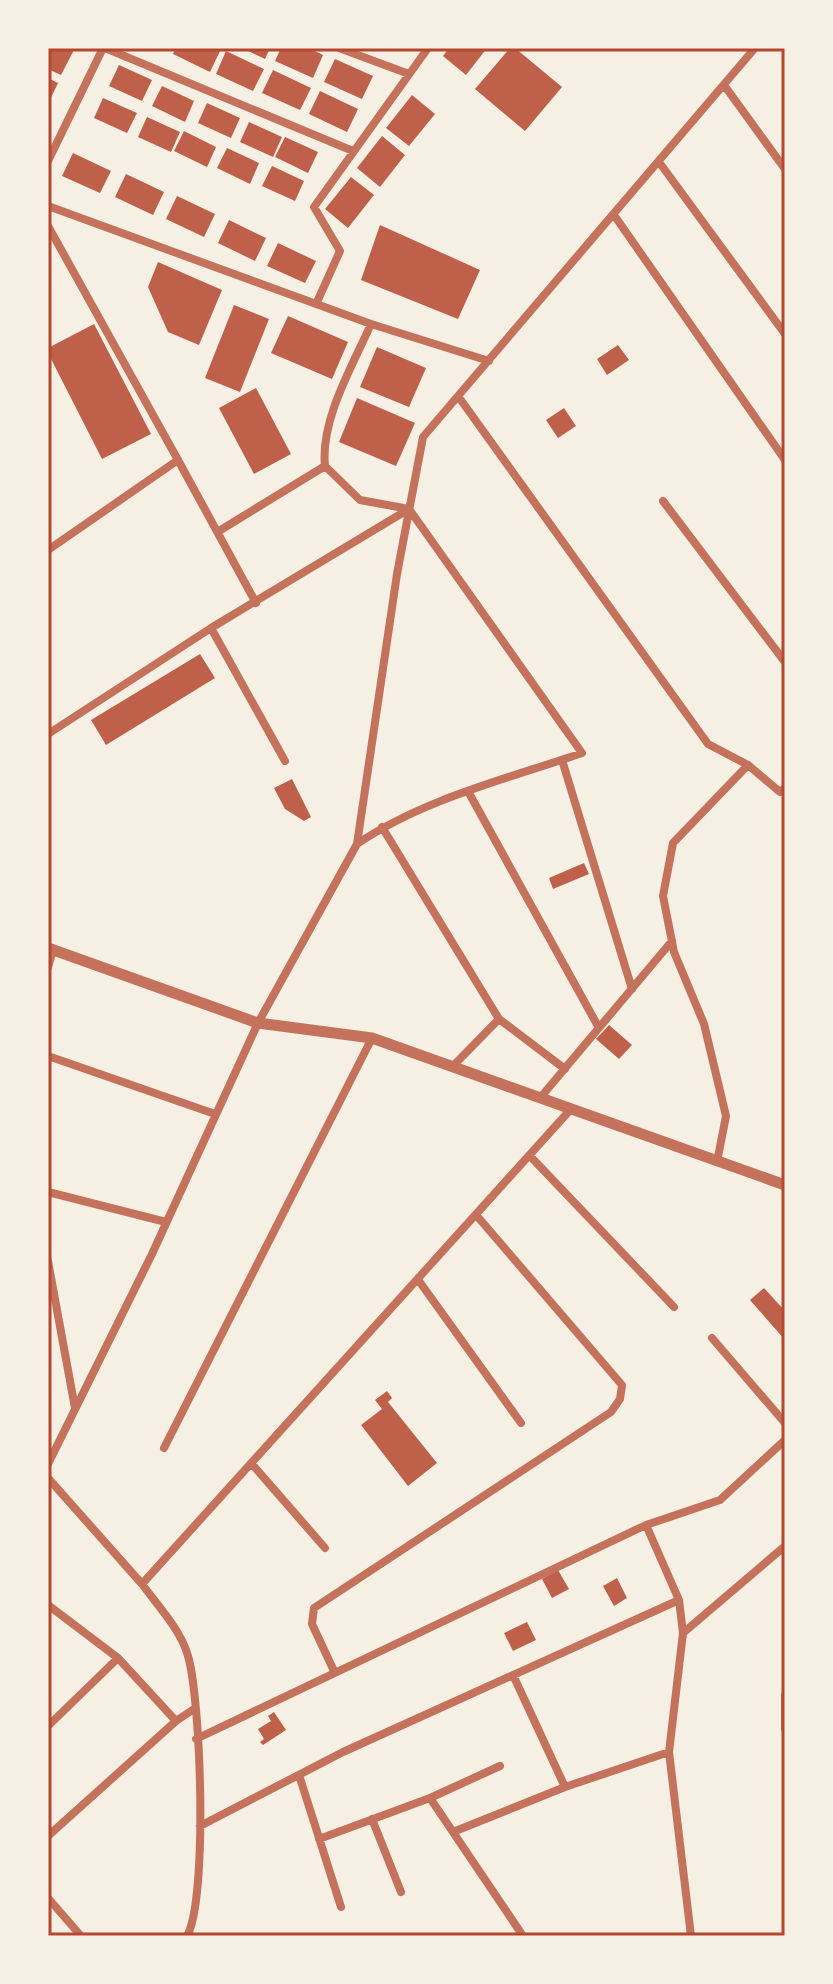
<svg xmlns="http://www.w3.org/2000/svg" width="833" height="1984" viewBox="0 0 833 1984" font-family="'PT Sans',sans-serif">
<rect width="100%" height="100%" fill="#f6efe4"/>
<!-- building -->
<path fill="#bf614a" d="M48,48H75L61,75L48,69Z
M176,48H219L221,49L210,72L173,54Z
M242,48H270L265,59Z
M281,48H308L323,55L313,78L275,61Z
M449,48H487L466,75L443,56Z
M510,48H515L562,87L525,131L475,89Z
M226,51L264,69L253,91L216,74Z
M335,59L373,76L362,99L324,82Z
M119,65L152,80L142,101L109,86Z
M273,70L311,88L300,110L262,93Z
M48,78L58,83L48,104Z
M162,86L194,101L185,122L152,106Z
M320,91L358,109L347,132L309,114Z
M412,95L435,114L409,146L386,128Z
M103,98L137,113L127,133L94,118Z
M207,103L240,118L231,138L198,123Z
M147,117L180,132L171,152L138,137Z
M249,122L282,137L273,157L240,142Z
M184,131L216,147L207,167L174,151Z
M382,136L405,155L380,187L357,168Z
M285,137L318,152L308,173L275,157Z
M227,148L259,163L250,184L217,168Z
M73,153L111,171L100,193L62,176Z
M272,166L304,181L295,201L262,186Z
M126,174L164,192L153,215L115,197Z
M351,177L374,195L348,228L325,209Z
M177,196L215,214L204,237L166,219Z
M229,220L266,238L255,261L218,243Z
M380,225L480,270L458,319L361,280Z
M278,243L316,261L305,283L267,266Z
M158,262L222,290L199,345L168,332L148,287Z
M234,305L269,319L240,392L205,378Z
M288,316L348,342L332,379L271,353Z
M94,324L151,434L102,459L48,353V348Z
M618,345L629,360L607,375L597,359Z
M377,347L426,368L409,407L360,387Z
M256,388L291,454L254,474L219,408Z
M357,398L415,423L396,466L339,442Z
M564,408L576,426L558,438L546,420Z
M200,654L215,678L106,745L91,720Z
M292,779L311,817L304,821L285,809L274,788Z
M584,863L589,874L553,889L549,878Z
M609,1025L632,1045L619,1059L596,1039Z
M764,1288L785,1311V1340L750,1300Z
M387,1391L392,1398L388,1402L437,1463L408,1486L361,1425L382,1409L375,1400Z
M558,1570L569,1589L552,1598L542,1579Z
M617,1578L627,1598L614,1606L603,1586Z
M527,1622L536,1640L513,1651L504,1633Z
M274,1712L286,1730L263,1745L260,1742L264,1739L258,1729L271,1721L268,1716Z"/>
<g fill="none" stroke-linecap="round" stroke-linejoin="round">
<!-- minor -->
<path stroke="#c5725c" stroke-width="8" d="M105,48L353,151
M339,48L409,74
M724,85L785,169
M48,161L103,48
M659,162L785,334
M48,206L371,324L489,361
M614,215L785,460
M48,226L178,460L48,550
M317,302L340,251L314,207L428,48
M458,396L708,744L748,765L780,792L785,788
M178,460L256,603
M325,466C320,420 353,365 371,324
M663,501L785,662
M219,531L325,466L360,500L409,509L582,753C507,779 423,799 357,844
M211,628L285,761
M48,734L211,628L409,509
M562,760L632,989
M469,793L599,1028
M382,827L499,1019L565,1069
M48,967L53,950
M48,1056L215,1114
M454,1065L499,1019
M540,1098L672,941
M530,1156L674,1307
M717,1162L726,1116L704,1024L674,952L663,896L673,843L748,765
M48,1192L166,1222
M48,1261L75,1408
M419,1281L521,1423
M712,1338L785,1423
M164,1448L372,1038
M48,1464L152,1254L258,1023L357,844L397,574L423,437L755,48
M252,1464L325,1548
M48,1478L142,1584L571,1109
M142,1584C158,1606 181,1630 188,1656C201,1700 208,1899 187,1936
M48,1605L118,1658L176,1721
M683,1633L785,1546
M334,1671L312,1624L314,1608L611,1412L620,1399L622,1385L477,1216
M513,1675L565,1787
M785,1695V1729
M48,1726L118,1658
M196,1739L646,1525
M299,1775L341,1907
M430,1798L523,1936
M372,1819L401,1892
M200,1826L343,1752L679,1600
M453,1832L565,1787L669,1752
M48,1836L176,1721L194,1709
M319,1839L430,1798L500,1766
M48,1898L81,1936
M691,1936L669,1752L683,1633L679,1600L646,1525L720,1500L785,1440"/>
<!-- tertiary -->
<path stroke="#c5725c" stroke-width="11" d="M48,948L258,1023L372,1038L785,1185"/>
</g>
<!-- border -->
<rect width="833" height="1984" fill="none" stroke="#f6efe4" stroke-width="100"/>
<rect x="50" y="50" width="733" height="1884" fill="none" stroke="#b5482f" stroke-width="3"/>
</svg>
